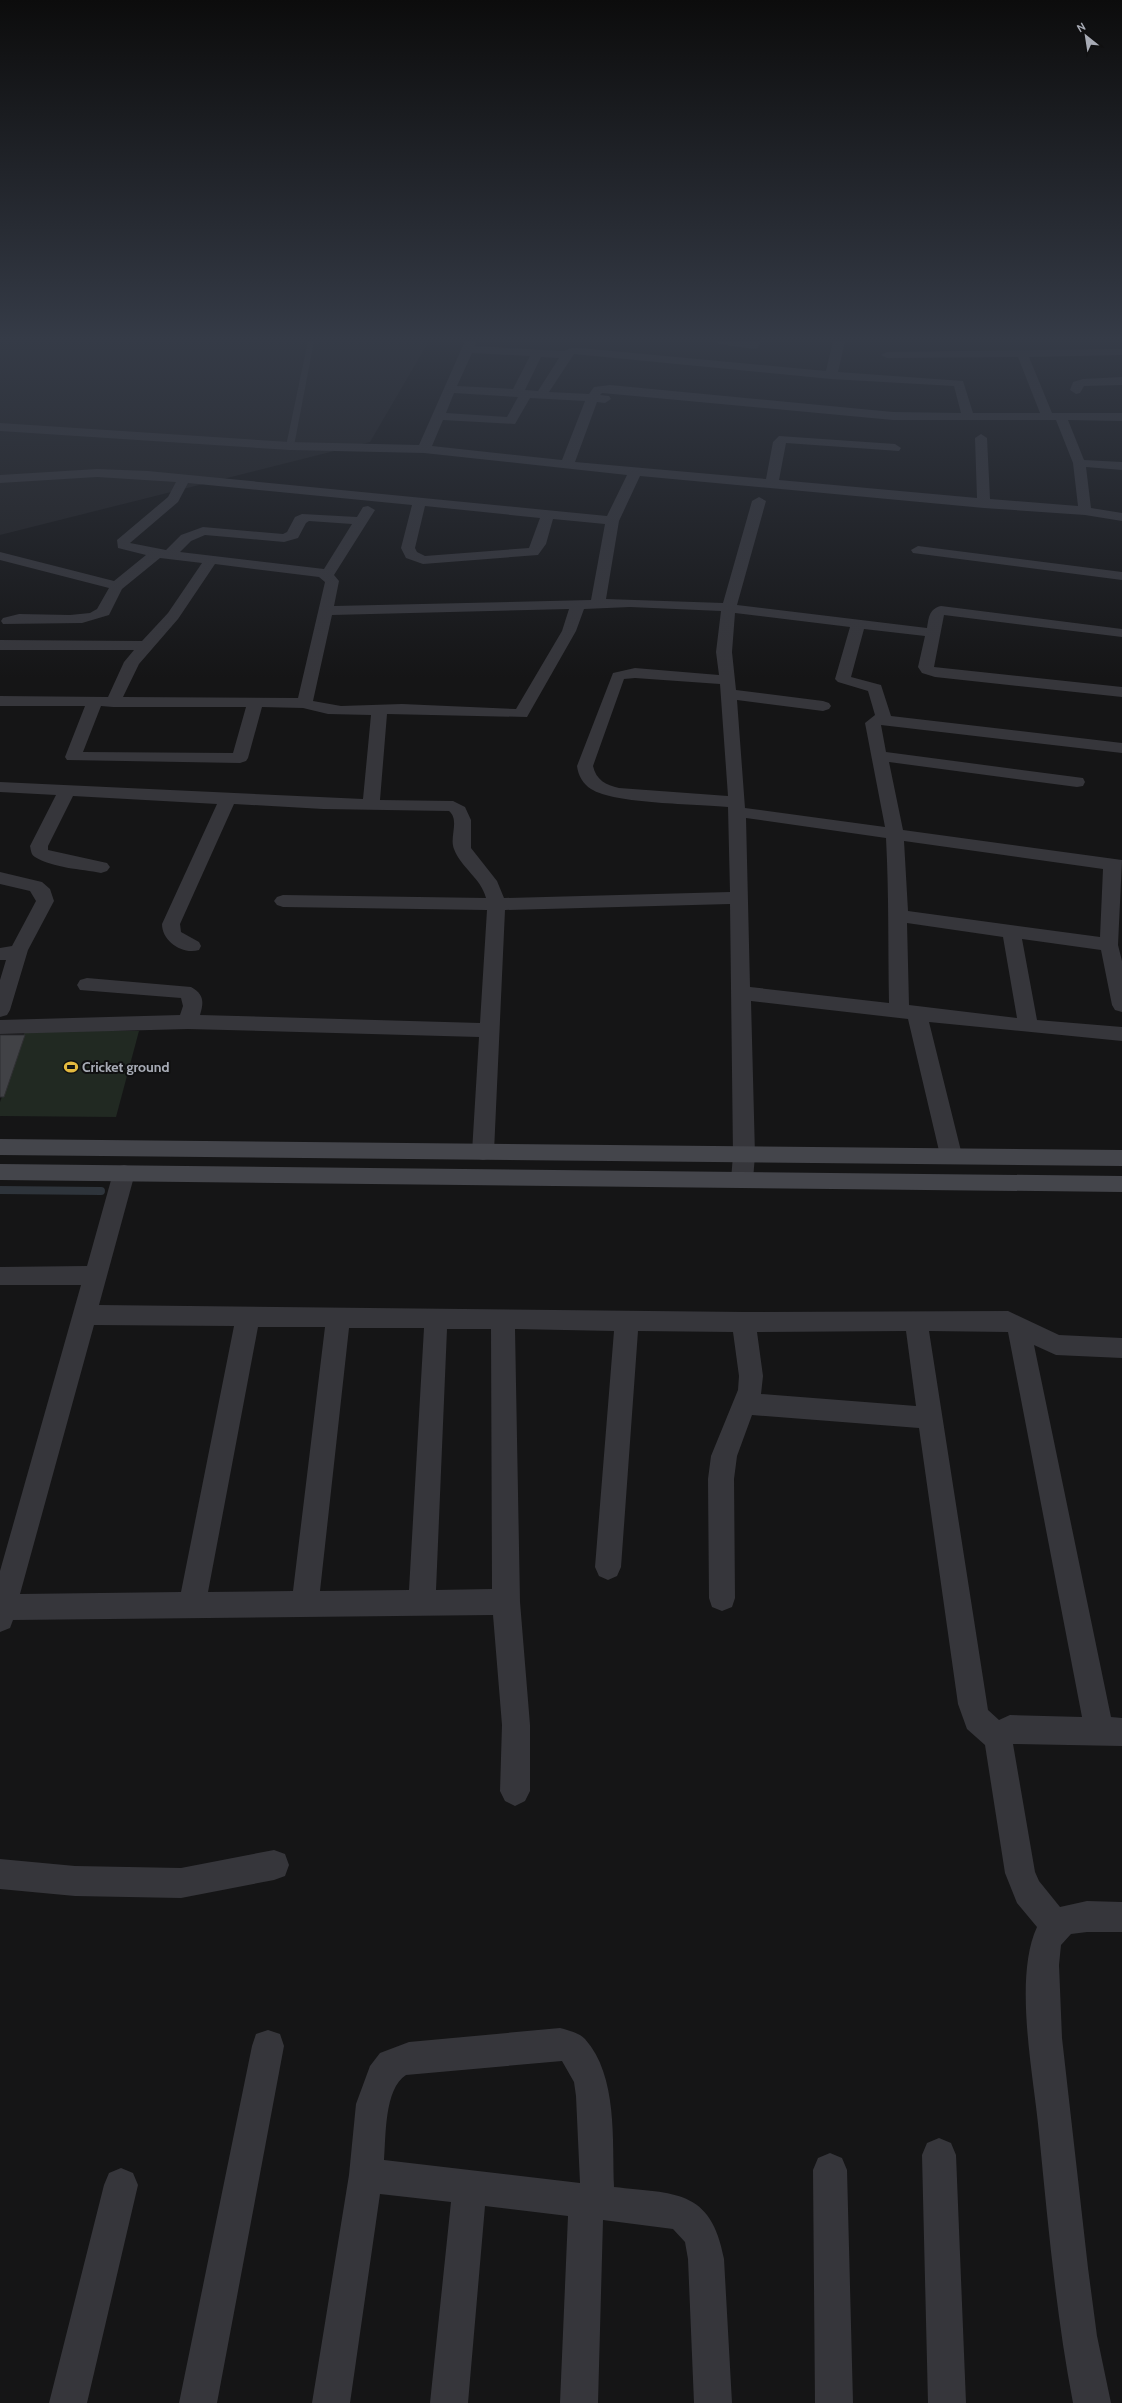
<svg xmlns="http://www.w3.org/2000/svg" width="1122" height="2403" viewBox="0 0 1122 2403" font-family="Cabin,sans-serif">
<rect width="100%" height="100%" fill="#151516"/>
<!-- built -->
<path fill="#212123" d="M0,341H429L370,442L0,535Z"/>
<!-- green -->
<path fill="#212922" d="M25,1031H139L116,1117L0,1116V1102Z"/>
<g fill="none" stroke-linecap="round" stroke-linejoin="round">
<!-- stream -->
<path stroke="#2e343b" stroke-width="8" d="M0,1190L101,1191"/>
</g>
<!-- building -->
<path fill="#414246" stroke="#2f2f32" d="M0,1035H25L4,1097H0Z"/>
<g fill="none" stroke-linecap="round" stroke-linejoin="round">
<!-- lane -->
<path fill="#36363b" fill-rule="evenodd" d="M308,341H314L294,446L290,448L286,446Z"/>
<!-- street -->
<path fill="#36363b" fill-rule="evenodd" d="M465,341H477L474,346L564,351L571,348H580L826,371L833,341H845L838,372L963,381L973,413H1040L1018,357L887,358L881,355L887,352L1122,349V355L1029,357L1052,413H1122V421L1068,420L1084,460L1122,462V470L1086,467L1091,508L1122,513V521L1085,515L984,508L640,476L619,521L606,599L723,603L752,501L759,497L766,501L737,605L927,628C929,617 929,609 941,606L1122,629V637L944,615L934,667L1122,687V697L935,677L922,673L918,667L925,636L864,629L851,677L881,685L891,716L1122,743V753L881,725L886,752L1083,778L1085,782L1083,786L1077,787L889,762L903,830L1122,860L1118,945L1122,961V1012L1115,1010L1112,1005L1101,950L1022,939L1037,1020L1122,1027V1041L929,1022L962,1155L959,1161L951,1163L943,1161L940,1155L908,1019L751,1001L755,1155L753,1180L750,1186L742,1188L734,1186L731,1180L733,1155L730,904L505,910L494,1152L491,1158L483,1160L475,1158L472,1152L479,1037L188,1029L0,1034V1020L180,1015L183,1006L181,998L80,990L77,985L80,980L87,978L191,987C204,994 204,1002 200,1015L480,1023L487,910L283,907L277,905L274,901L277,897L283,895L486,898C481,878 461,868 454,849C449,837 460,820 449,811L323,809L234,804L180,924L181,932L199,942L201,946L199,950C182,955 162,941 162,924L217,804L73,796L48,846V850L107,863L110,867L107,871L101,873C81,869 53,868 35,857C31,855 31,850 30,846L56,795L0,792V782L363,799L371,715L328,714L303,708L262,707L248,758L246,761L240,763L67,760L65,757L85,706H0V696L108,697L124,662L134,650H0V640L142,641L168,613L202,563L160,558L122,589L109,615L82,623L3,624L1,621L3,618L19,614L70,615L90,613L97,609L109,588L0,560V552L114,581L146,555L118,548L117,540L168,497L176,482L97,477L0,483V475L97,469L148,471L607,516L627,475L424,453L290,450L0,431V423L290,442L419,445ZM472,353L530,356L513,389L457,386ZM574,354L831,379L954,386L961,413L893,412L610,385L594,387L589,394L549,392ZM541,357L559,358L538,391L525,390ZM454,393L518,397L507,417L446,413ZM602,393L893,420H1056L1073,463L1078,506L990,499L987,438L981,434L975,438L977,498L779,480L786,443L899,451L901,448L895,444L779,436L773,442L766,479L575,462L597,402L605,403L611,399L609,396L600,395ZM530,398L585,401L562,460L432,446L443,420L515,424ZM188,483L412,505L401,548L406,558L423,564L538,555L546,544L553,519L605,524L591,600L334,606L339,581L334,575L375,510L368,506L363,507L357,517L302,514L295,517L287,532L283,534L203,527L181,535L166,550L130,543L178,502ZM425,506L540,518L529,548L425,556L417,552L415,548ZM309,521L352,524L324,569L180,552L191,541L205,535L284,542L298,538L306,523ZM215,564L319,577L325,582L298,698L123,697L139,664L178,619ZM630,607L721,611L716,652L719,675L635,668L613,673L577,766C578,775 583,784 591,789C614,804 698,804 728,807L730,892L504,898L497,881L471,848V820L465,807L453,801L380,800L387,714L527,717L576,631L584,609ZM569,609L562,631L516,709L402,704L341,706L313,701L332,615ZM735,613L850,627L835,679L838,682L868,691L875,715L865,723L885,827L745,808L737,700L823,711L829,709L831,706L829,703L823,701L736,690L732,652ZM635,678L720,684L728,796L619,788C606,785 596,780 593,766L624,679ZM101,706L113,707H246L233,753L83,752ZM746,818L886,838C889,894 888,948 889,1003L750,987ZM904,841L1103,869L1100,937L908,911ZM907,923L1003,937L1017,1018L909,1005Z
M714,341H761L758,348L754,349L719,344Z
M1122,377V385L1084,386L1080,393L1076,394L1070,390L1073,382L1083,379Z
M918,546L1122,572V580L913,553L911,550Z
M0,872L42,882L50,889L54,901L28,950L10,1010L7,1015L0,1017V980L6,960H0V948L12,946L36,901L30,891L0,884Z
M124,1165L132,1167L135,1173L99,1305L744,1312L1008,1311L1059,1335L1122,1338V1358L1056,1355L1034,1345L1111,1717L1122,1718V1746L1013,1744L1035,1872L1039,1881L1060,1907L1087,1901L1122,1902V1932H1087L1071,1934L1061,1945L1059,1965L1062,2038L1088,2268L1097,2336L1111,2403H1073C1056,2314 1048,2224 1039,2133C1034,2077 1013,1979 1037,1927L1017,1903L1005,1873L985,1745L967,1729L958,1704L919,1428L752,1415L737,1456L734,1479L735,1598L732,1607L722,1611L712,1607L709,1598L708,1479L711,1456L738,1390L739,1376L733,1332L638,1331L621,1567L617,1576L608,1580L599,1576L595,1567L614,1331L515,1329L520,1602L530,1725V1791L525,1801L515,1806L505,1801L500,1791L502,1725L493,1615L13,1620L10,1628L0,1632V1571L81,1285H0V1267L87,1266L113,1173L116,1167ZM94,1325L234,1326L181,1592L20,1594ZM258,1327H325L293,1591L208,1592ZM349,1328H424L409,1590L320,1591ZM447,1329H491L492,1589L436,1590ZM906,1331L916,1406L761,1394L763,1376L757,1332ZM929,1331L1008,1332L1082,1717L1010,1715L999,1720L988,1710Z
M274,1850L285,1854L289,1865L285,1876L274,1880L181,1898L75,1896L0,1889V1859L75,1866L181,1868Z
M560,2028C567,2030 580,2033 585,2039C618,2076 612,2140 614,2187C674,2194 711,2188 724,2259L732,2403H694L688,2259L685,2242L673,2229L603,2220L598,2403H560L568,2216L485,2206L468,2403H430L451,2202L380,2194L350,2403H312L349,2175L356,2104L370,2066L380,2053L409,2042ZM562,2061L574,2082L576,2096L580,2183L384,2160C386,2137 384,2089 406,2075Z
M268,2030L280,2034L284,2046L217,2403H179L252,2046L256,2034Z
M939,2138L951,2143L956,2155L966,2403H928L922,2155L927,2143Z
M830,2153L842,2158L847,2170L853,2403H815L813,2170L818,2158Z
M121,2168L133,2173L138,2185L87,2403H49L104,2185L109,2173Z"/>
<!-- secondary -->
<path fill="#44454b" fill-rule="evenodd" d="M0,1139L1122,1150V1166L0,1155Z
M0,1164L1122,1176V1192L0,1180Z"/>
</g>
<!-- sky -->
<linearGradient id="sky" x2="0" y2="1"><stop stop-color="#0c0c0c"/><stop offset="0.5" stop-color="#353b47"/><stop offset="1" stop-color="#353b47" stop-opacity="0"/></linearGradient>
<rect width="1122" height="678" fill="url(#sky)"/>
<!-- icons -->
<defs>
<symbol id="stadium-bare" viewBox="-9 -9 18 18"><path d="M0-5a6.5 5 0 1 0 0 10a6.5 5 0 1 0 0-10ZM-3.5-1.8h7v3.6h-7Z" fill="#e4ba3f" stroke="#101011" stroke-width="2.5" paint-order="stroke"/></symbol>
</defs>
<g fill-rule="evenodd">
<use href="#stadium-bare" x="61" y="1057" width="20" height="20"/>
</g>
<g text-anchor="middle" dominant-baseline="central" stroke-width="4" stroke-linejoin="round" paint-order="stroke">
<!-- poi labels -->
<g font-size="14" font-weight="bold" fill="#a7abb5" stroke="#101011" text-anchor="start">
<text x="82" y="1067">Cricket ground</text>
</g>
</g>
<!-- north arrow -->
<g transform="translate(1086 36) rotate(330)" stroke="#101011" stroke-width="3" paint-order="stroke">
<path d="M0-3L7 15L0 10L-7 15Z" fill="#a7abb5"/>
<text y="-6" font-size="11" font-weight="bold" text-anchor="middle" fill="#a7abb5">N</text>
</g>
</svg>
